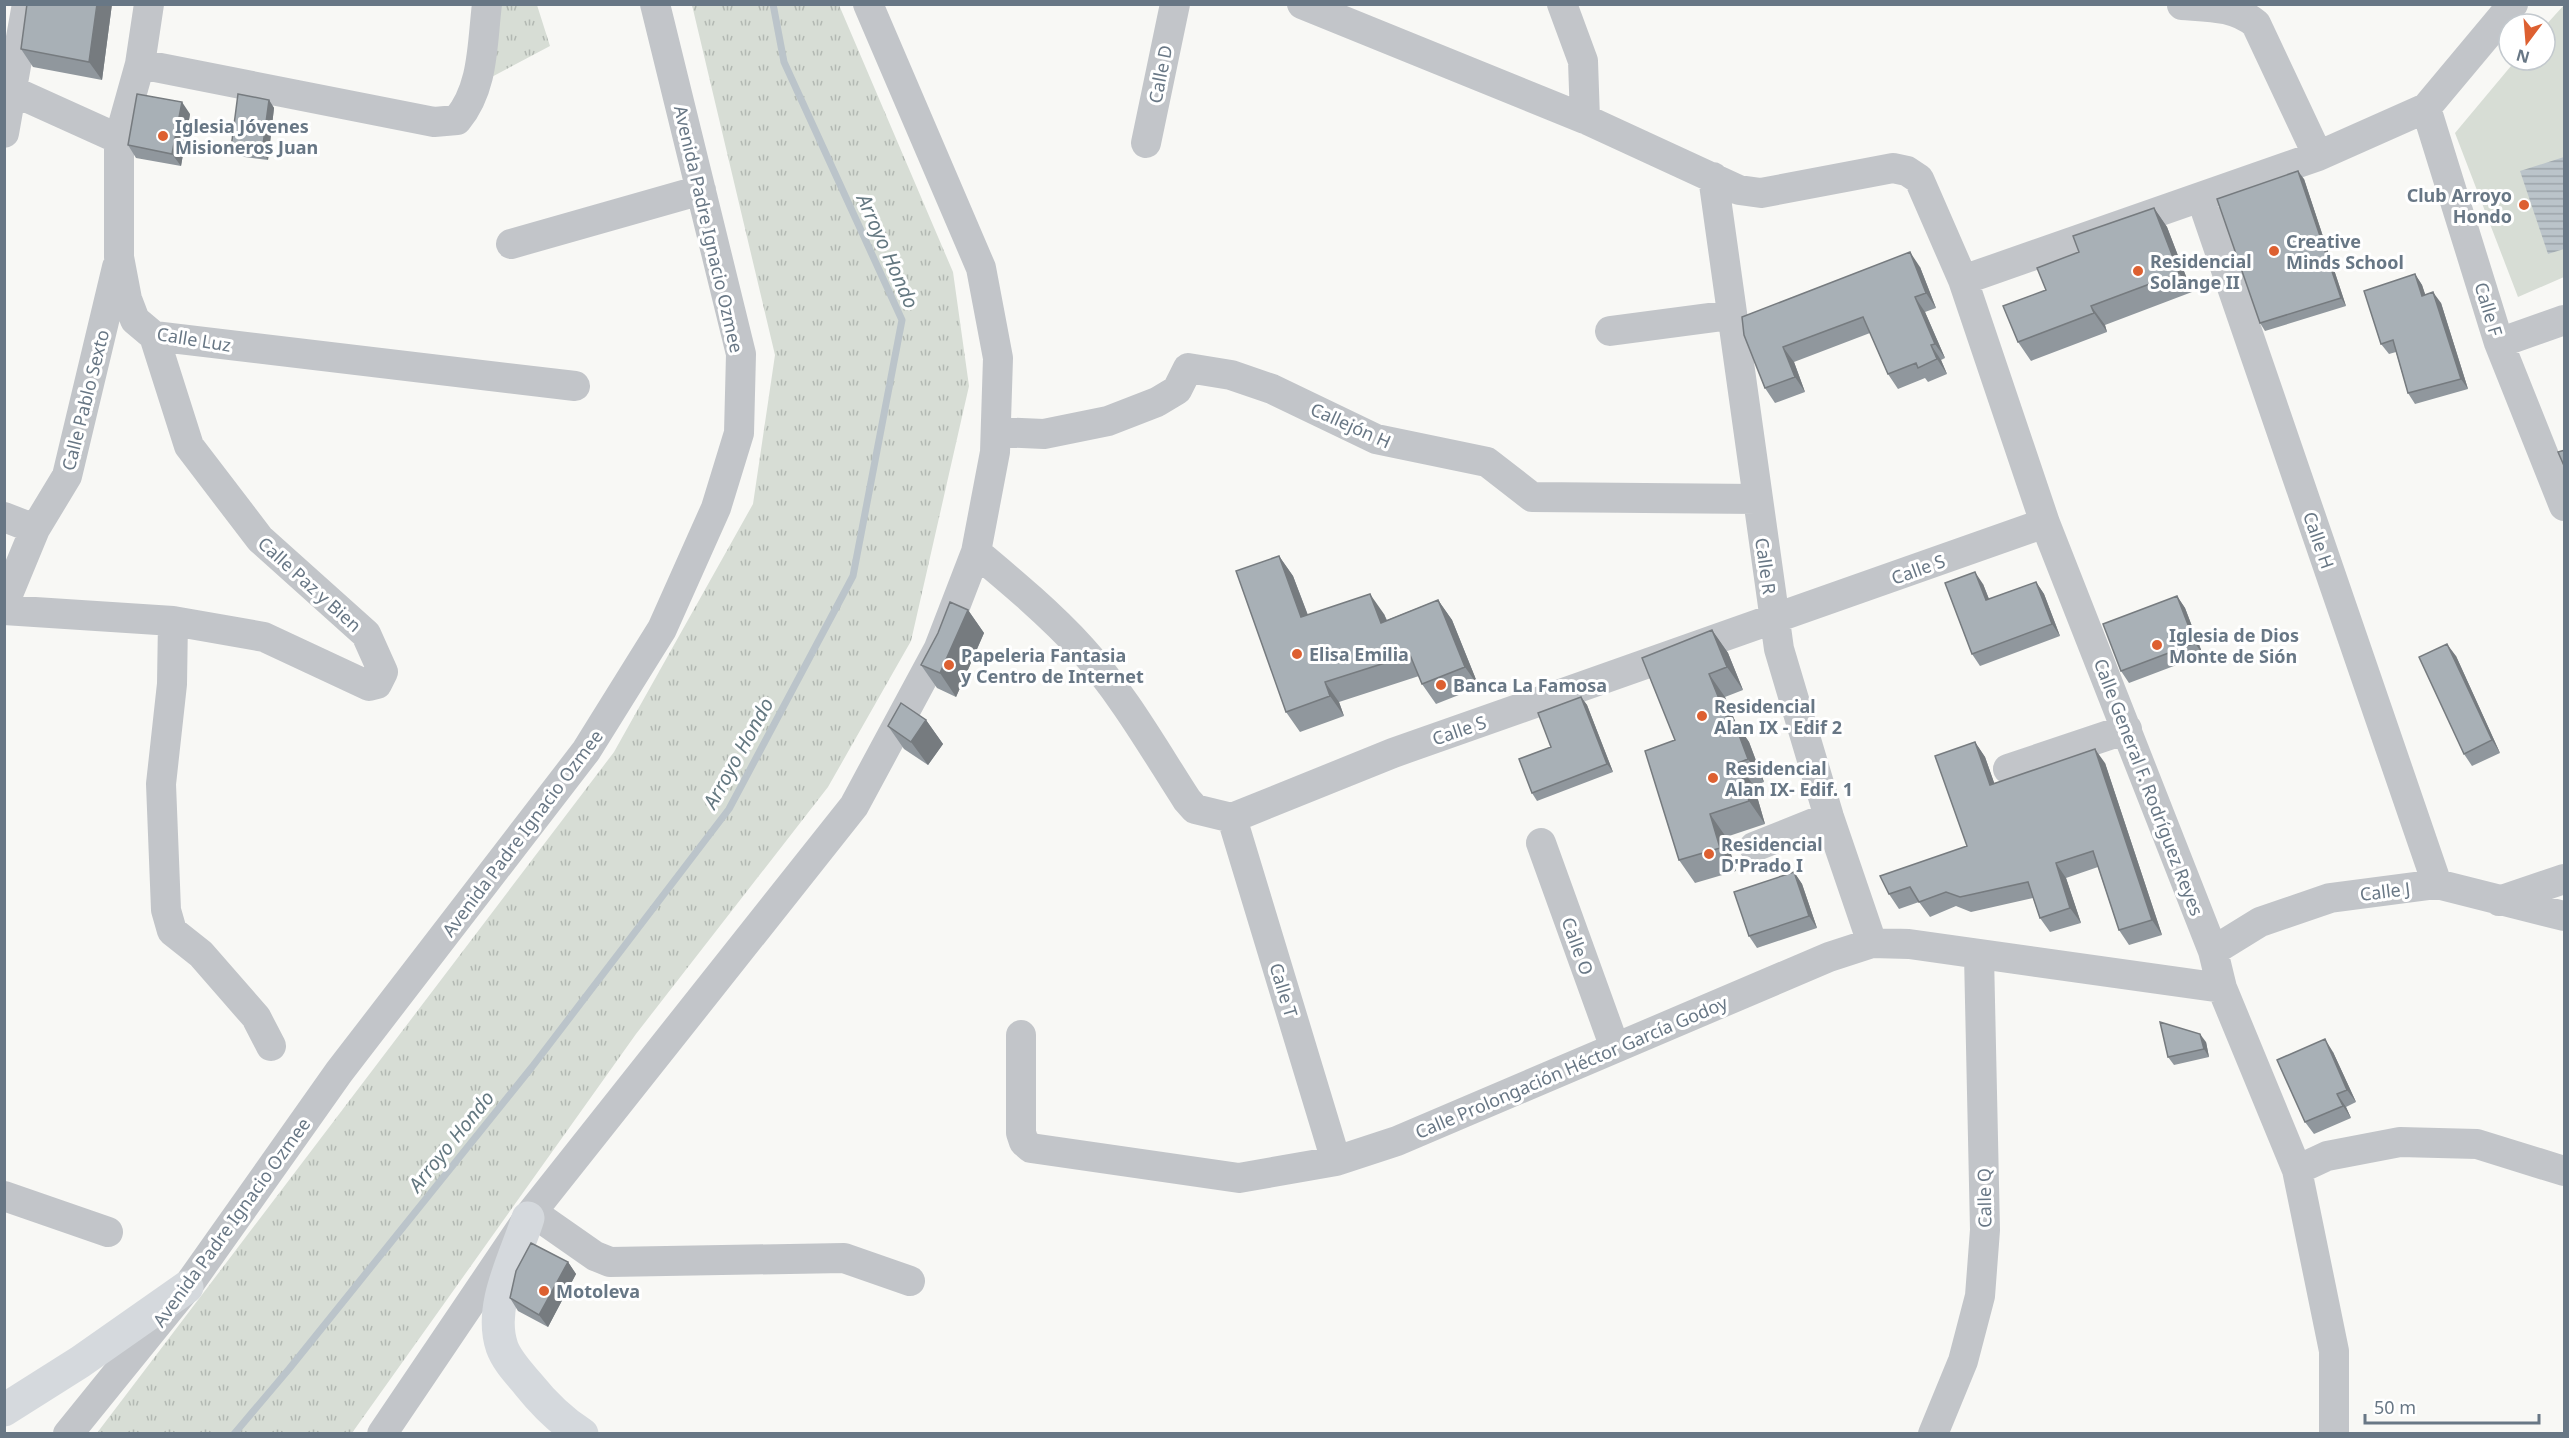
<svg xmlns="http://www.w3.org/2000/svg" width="2569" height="1438" viewBox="0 0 2569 1438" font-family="'Noto Sans',sans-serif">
<defs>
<pattern id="grass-tufts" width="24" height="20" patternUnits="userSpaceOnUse" patternTransform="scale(1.5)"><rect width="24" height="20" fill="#d7ddd5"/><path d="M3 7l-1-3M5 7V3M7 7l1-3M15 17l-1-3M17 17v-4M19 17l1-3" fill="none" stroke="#b2b8b2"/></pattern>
<pattern id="water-rules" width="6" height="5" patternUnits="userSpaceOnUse" patternTransform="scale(1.5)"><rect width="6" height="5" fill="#bbc4ca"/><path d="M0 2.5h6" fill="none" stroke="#9ca4aa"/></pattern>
</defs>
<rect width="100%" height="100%" fill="#f8f8f5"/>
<!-- grass -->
<path fill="url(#grass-tufts)" d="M497,5H537L550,46L486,80Z
M692,5H839L953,272L969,386L911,641L828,787L636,1034L352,1433H97L614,752L753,504L775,355Z"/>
<!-- pitch -->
<path fill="#d7ddd5" d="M2564,5V277L2518,297L2455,133L2516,60H2545V26Z"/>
<!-- water -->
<path fill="url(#water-rules)" d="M2564,157V249L2548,254L2520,171Z"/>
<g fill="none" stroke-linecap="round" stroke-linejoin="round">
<!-- stream -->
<path stroke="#bbc4ca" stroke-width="7" d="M234,1434L289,1369L532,1067L729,809L853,576L902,320L784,62L773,4"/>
<!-- minor -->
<path stroke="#c2c5c9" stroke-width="30" d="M149,4L140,64L119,139V257L127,299L135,320L154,336L575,386
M1302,4L1585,119L1739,190L1761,193L1893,168L1907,171L1919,179L1963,280L2045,523L2213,951L2222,988L2297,1170L2334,1351V1434
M1562,4L1583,61L1585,119
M2182,5C2209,7 2235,6 2256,24L2318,156
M140,64L434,122L457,120C484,88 482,44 487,4
M4,87L119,139
M2426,108L2499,343L2564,506
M4,133L27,4
M1146,143L1175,4
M1713,177L1779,649L1829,817L1872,943
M2201,197L2437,884
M511,244L701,190
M1963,280L2318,156L2426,108L2513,4
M1610,331L1731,315
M2499,343L2564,320
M996,432L1044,434L1108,421L1157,402L1177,390L1188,368L1231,375L1272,389L1376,439L1487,462L1532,497L1757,499
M4,517L35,529
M976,552C1013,583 1050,614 1082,649C1123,694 1154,749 1187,800L1195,809L1232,818L1393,753L2045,523
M4,604L35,529L67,476L117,267
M4,610L173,621L264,637L369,686L377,684L383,672L366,634L260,539L189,446L154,336
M173,621L172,684L161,784L166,910L172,931L201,954L256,1017L271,1046
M2008,769L2127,729
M1232,818L1336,1161
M1541,843L1615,1048
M1754,847L1829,817
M2499,901L2564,879
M2213,951L2260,922L2330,898L2437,884L2564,916
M1021,1035V1133L1024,1142L1031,1148L1239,1178L1336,1161L1397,1141L1829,957L1872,943L1909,944L2222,988
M2297,1170L2327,1156L2400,1142L2477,1144L2564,1171
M4,1196L108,1232
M532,1212L595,1256L610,1262L844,1258L910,1281
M68,1434L187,1287L339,1072L586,751L662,629L716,508L739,433L741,354L655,4
M382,1434L532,1212L854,806L939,648L976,552L995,452L998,358L981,268L868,4
M1933,1434L1963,1361L1980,1296L1985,1230L1979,955"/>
<!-- major -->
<path stroke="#d5d9dd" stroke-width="33" d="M528,1218C516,1257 488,1306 502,1347C507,1361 519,1373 528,1384C544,1404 561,1421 582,1434
M4,1410L80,1362L187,1287"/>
</g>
<!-- wall -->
<path fill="#90979d" d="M112,4L102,80L33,67L21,49Z
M269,100L274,108L268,160L237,156L231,148Z
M190,114L181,166L136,158L128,145Z
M2304,179L2346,306L2265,331L2260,323Z
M2154,208L2167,227L2192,292L2105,325L2107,332L2031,361L2018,342L2046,290L2079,252Z
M1920,267L1936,308L1925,312L1945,358L1941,360L1947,374L1928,382L1925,378L1898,389L1888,374L1870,333L1794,362L1805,392L1775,403L1765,388L1744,335Z
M2415,274L2422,285L2425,294L2441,303L2468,389L2415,404L2408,393L2396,352L2389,354L2381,344Z
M1279,556L1293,576L1308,615L1384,614L1387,620L1438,600L1452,620L1479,687L1436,704L1422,684L1419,676L1339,702L1344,716L1300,732L1286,712Z
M2036,582L2044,594L2060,636L1980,666L1972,654L1983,584L1989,599Z
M2177,596L2185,608L2203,655L2129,683L2121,671Z
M968,610L984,633L956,697L937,688L921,665Z
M1712,630L1728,653L1743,690L1725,697L1735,721L1749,742L1764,782L1754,786L1765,824L1726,837L1736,871L1695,883L1679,860L1675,740Z
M2456,656L2500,753L2472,766L2464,754Z
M1581,697L1587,705L1613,772L1537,801L1532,793L1551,747Z
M926,720L943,744L928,765L904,749L888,726Z
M1975,742L1985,757L1994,783L2105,763L2162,935L2129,945L2119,930L2098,867L2066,878L2081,923L2050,932L2040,918L2033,898L1971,912L1956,906L1930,917L1919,902L1899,909L1889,894L1967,846Z
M1794,872L1802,884L1817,928L1757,948L1749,936Z
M2206,1042L2209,1057L2174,1065L2168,1057Z
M2333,1052L2356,1102L2346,1107L2351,1118L2314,1134L2305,1122Z
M568,1262L576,1274L548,1327L518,1311L510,1298Z"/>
<!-- shaded-wall -->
<path fill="#767b7f" d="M97,4H112L102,80L89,62Z
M269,100L274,108L268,160L262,152Z
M182,102L190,114L181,166L172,154Z
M2298,171L2304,179L2346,306L2341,298Z
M2154,208L2167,227L2192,292L2179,273Z
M1910,252L1920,267L1936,308L1926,293Z
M2415,274L2422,285L2429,306L2422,296Z
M2433,292L2441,303L2468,389L2461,379Z
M1915,297L1925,312L1945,358L1935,344Z
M2091,306L2105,325L2107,332L2094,313Z
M1931,345L1941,360L1947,374L1937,359Z
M1783,347L1794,362L1805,392L1795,377Z
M1279,556L1293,576L1316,637L1301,617Z
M1975,572L1983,584L1994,612L1986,600Z
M2036,582L2044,594L2060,636L2052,624Z
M1370,594L1384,614L1395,643L1381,623Z
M2177,596L2185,608L2203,655L2195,643Z
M1438,600L1452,620L1479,687L1465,667Z
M968,610L984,633L956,697L940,673Z
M1712,630L1728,653L1743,690L1727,667Z
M2447,644L2456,656L2500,753L2492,740Z
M1709,674L1725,697L1735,721L1749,742L1764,782L1748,759L1728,721Z
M1325,682L1339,702L1344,716L1330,696Z
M1581,697L1587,705L1613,772L1607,764Z
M926,720L943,744L928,765L911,742Z
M1975,742L1985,757L2000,799L1990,785Z
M2095,749L2105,763L2162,935L2152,920Z
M1738,763L1754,786L1765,824L1749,801Z
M1710,814L1726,837L1736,871L1720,848Z
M2056,863L2066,878L2081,923L2070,908Z
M1794,872L1802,884L1817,928L1809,916Z
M2200,1034L2206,1042L2209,1057L2204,1049Z
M2325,1039L2333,1052L2356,1102L2347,1090Z
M2337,1094L2346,1107L2351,1118L2343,1106Z
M568,1262L576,1274L548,1327L539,1315Z"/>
<!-- building -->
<path fill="#a8b0b6" stroke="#767b7f" stroke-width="1.5" d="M27,4H97L89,62L21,49Z
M137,94L182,102L172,154L128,145Z
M238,94L269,100L262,152L231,148Z
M2298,171L2341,298L2260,323L2217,199Z
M2154,208L2179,273L2091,306L2094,313L2018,342L2003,306L2046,290L2037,268L2079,252L2073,236Z
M1910,252L1926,293L1915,297L1935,344L1931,345L1937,359L1918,368L1916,363L1888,374L1863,317L1783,347L1795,377L1765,388L1744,335L1742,317Z
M2415,274L2422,296L2433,292L2461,379L2408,393L2393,340L2381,344L2364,291Z
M2565,450V468L2558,452Z
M1279,556L1301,617L1370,594L1381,623L1438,600L1465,667L1422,684L1410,655L1325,682L1330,696L1286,712L1236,571Z
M1975,572L1986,600L2036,582L2052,624L1972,654L1945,583Z
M2177,596L2195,643L2121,671L2103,624Z
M950,602L968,610L940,673L921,665L938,633Z
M1712,630L1727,667L1709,674L1728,721L1733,719L1748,759L1738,763L1749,801L1710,814L1720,848L1679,860L1645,751L1675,740L1642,658Z
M2447,644L2492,740L2464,754L2419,657Z
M1581,697L1607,764L1532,793L1519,759L1551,747L1538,713Z
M901,703L926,720L911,742L888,726Z
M1975,742L1990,785L2095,749L2152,920L2119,930L2093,851L2056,863L2070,908L2040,918L2028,882L1960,897L1946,892L1919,902L1910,887L1889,894L1880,876L1967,846L1935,756Z
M1794,872L1809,916L1749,936L1734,892Z
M2160,1022L2200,1034L2204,1049L2168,1057Z
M2325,1039L2347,1090L2337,1094L2343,1106L2305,1122L2277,1060Z
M531,1243L568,1262L539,1315L510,1298L516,1271Z"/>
<!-- markers -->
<g fill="#dd6031" stroke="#fff" stroke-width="2">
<circle cx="163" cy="136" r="6"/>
<circle cx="2524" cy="205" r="6"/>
<circle cx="2274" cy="251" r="6"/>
<circle cx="2138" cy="271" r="6"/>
<circle cx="2157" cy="645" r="6"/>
<circle cx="1297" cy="654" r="6"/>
<circle cx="949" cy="665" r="6"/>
<circle cx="1441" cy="685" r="6"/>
<circle cx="1702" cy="716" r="6"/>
<circle cx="1713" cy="778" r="6"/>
<circle cx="1709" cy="854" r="6"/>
<circle cx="544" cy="1291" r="6"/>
</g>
<g text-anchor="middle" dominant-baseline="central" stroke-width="6" stroke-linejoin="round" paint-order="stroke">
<!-- street labels -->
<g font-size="18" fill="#687785" stroke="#fff">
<text transform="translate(1160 74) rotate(-79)">Calle D</text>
<text transform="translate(709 229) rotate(77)">Avenida Padre Ignacio Ozmee</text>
<text transform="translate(2489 309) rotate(73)">Calle F</text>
<text transform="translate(194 339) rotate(9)">Calle Luz</text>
<text transform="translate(85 400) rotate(-76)">Calle Pablo Sexto</text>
<text transform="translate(1351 425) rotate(24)">Callejón H</text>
<text transform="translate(2319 540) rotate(71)">Calle H</text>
<text transform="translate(1766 566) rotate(82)">Calle R</text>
<text transform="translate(1918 569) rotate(-20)">Calle S</text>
<text transform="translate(310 584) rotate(42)">Calle Paz y Bien</text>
<text transform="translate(1459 730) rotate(-19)">Calle S</text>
<text transform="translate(2149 787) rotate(69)">Calle General F. Rodríguez Reyes</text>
<text transform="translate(522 833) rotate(-53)">Avenida Padre Ignacio Ozmee</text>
<text transform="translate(2385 891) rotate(-7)">Calle J</text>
<text transform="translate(1578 946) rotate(70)">Calle O</text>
<text transform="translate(1284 990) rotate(73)">Calle T</text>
<text transform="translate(1571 1067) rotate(-23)">Calle Prolongación Héctor García Godoy</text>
<text transform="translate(1984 1198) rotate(-91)">Calle Q</text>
<text transform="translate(231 1222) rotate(-54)">Avenida Padre Ignacio Ozmee</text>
</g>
<!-- poi labels -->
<g font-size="18" font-weight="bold" fill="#687785" stroke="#fff" text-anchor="start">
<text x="175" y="126">Iglesia Jóvenes<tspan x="175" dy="21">Misioneros Juan</tspan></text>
<text x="2512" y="195" text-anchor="end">Club Arroyo<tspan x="2512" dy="21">Hondo</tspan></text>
<text x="2286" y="241">Creative<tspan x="2286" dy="21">Minds School</tspan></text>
<text x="2150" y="261">Residencial<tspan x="2150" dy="21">Solange II</tspan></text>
<text x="2169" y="635">Iglesia de Dios<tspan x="2169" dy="21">Monte de Sión</tspan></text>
<text x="1309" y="654">Elisa Emilia</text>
<text x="961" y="655">Papeleria Fantasia<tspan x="961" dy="21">y Centro de Internet</tspan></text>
<text x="1453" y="685">Banca La Famosa</text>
<text x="1714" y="706">Residencial<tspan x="1714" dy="21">Alan IX - Edif 2</tspan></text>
<text x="1725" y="768">Residencial<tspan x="1725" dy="21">Alan IX- Edif. 1</tspan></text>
<text x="1721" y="844">Residencial<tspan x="1721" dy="21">D'Prado I</tspan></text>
<text x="556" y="1291">Motoleva</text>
</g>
<!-- water labels -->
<g font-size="20" font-style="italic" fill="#647881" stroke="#fff">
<text transform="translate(888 251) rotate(66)">Arroyo Hondo</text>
<text transform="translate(738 753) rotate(-61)">Arroyo Hondo</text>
<text transform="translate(451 1141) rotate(-51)">Arroyo Hondo</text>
</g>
</g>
<!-- border -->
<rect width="2569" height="1438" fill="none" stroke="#687785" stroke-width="12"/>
<!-- north arrow -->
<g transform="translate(2527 42) rotate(196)"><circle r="28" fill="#ffffff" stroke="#c3c9ce" stroke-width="1.5"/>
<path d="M0-4.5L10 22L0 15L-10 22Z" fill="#dd6031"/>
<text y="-9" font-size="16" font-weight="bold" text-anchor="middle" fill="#687785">N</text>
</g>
<!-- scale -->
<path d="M2365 1414v9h174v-9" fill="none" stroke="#687785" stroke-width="3"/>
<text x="2374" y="1414" font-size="18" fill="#687785" stroke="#ffffff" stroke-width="4.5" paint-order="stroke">50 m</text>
</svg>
